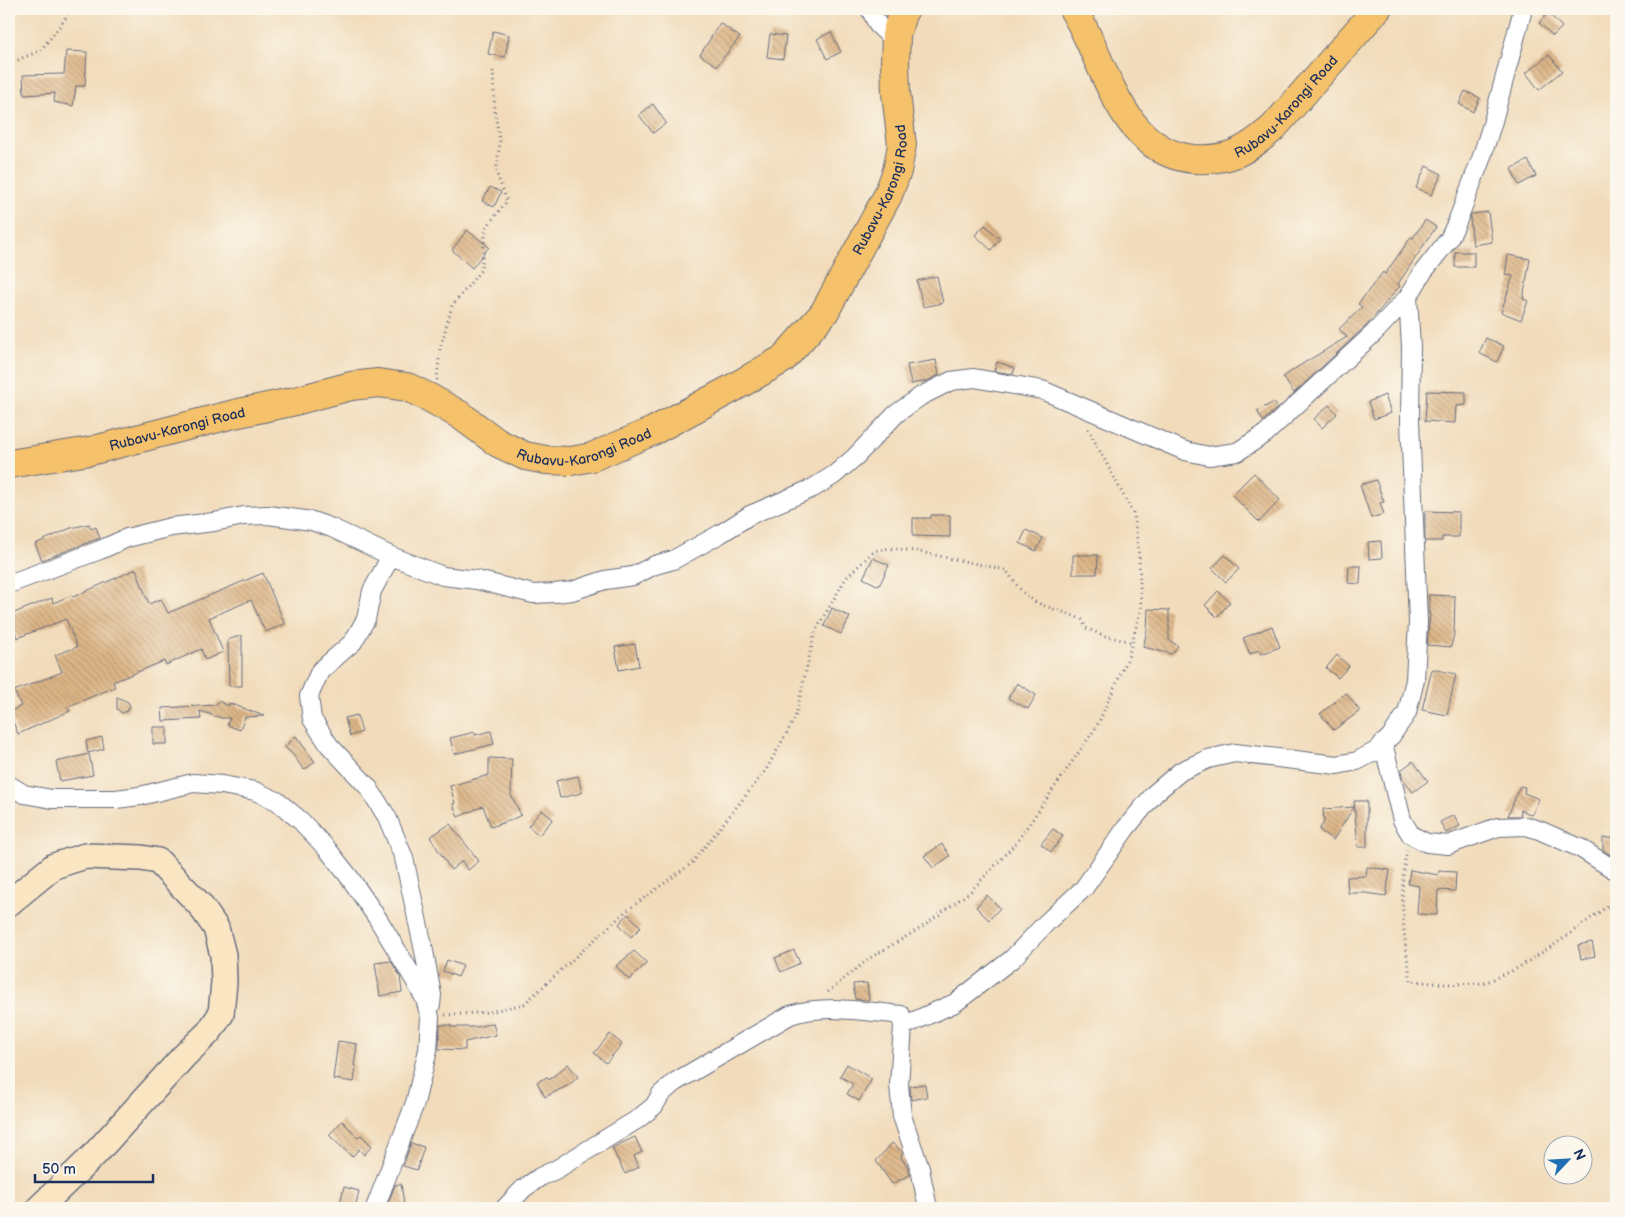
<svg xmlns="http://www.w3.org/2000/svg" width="1625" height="1217" viewBox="0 0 1625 1217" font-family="'Balsamiq Sans',sans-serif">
<defs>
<pattern id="building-back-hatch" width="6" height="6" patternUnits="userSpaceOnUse" patternTransform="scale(1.25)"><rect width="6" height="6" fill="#deb686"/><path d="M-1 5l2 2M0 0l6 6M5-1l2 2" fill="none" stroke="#b39471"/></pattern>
</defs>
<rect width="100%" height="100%" fill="#fbf7ec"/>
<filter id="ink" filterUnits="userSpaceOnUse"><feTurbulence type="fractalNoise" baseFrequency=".02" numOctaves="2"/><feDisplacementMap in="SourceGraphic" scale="10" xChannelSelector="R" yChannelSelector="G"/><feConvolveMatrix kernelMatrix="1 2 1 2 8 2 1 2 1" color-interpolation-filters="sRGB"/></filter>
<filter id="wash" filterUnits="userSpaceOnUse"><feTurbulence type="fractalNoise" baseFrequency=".0096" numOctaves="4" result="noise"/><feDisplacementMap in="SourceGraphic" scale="20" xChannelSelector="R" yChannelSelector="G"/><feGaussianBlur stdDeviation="1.12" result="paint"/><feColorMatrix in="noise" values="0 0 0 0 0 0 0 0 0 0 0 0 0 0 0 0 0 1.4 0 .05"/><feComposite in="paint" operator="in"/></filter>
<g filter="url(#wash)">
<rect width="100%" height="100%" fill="#f1dbba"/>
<g id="blocks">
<!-- building -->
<path fill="url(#building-back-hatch)" d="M1548,13L1562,27L1553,36L1539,23Z
M720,23L740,37L717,66L700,55Z
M493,31L509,35L505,57L488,54Z
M831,32L841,52L827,59L817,39Z
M770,34L786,36L783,59L767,57Z
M66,51L87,52L85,86H76L73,106L54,102L55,93L24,95L23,75L64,74Z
M1549,55L1562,71L1539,90L1526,73Z
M1465,91L1480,98L1473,112L1459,104Z
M653,104L666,123L653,133L639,115Z
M1528,160L1536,176L1519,185L1511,169Z
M1426,166L1442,174L1431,195L1416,188Z
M490,187L501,192L494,207L482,201Z
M1488,212L1492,242L1473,245L1470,219L1471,214Z
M1425,220L1436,227L1398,284L1400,286L1367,325L1294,393L1283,377L1299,366L1347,337L1339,329L1362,307L1358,304L1383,272L1385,274L1411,237L1413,238Z
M985,225L1000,239L991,250L975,235Z
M467,230L489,247L472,268L452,250Z
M1455,252H1474V267H1455Z
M1508,255L1530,259L1523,299L1528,301L1521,320L1501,312L1513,276L1505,275Z
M937,276L943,303L923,307L917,281Z
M1486,338L1504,346L1497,362L1479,353Z
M936,360L939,375L927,381L911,384L907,365Z
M997,362L1015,368L1013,374L994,371Z
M1427,391L1466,392V405L1456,406L1455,423L1425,421Z
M1385,395L1391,413L1374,419L1368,402Z
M1274,402L1277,408L1263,421L1257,411Z
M1329,405L1337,414L1322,428L1314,419Z
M1254,473L1280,500L1259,522L1232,495Z
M1376,480L1384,502L1380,503L1384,514L1371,518L1360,485Z
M1425,511L1459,512V537H1442V541H1425Z
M931,515H950V537L913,536V518H931Z
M89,524L91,529L96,527L100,538L42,560L35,544L71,528Z
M1026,530L1043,538L1036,551L1020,543Z
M1381,541L1382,558L1369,559L1368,542Z
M1073,555H1098L1097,574H1073Z
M1225,555L1239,569L1226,582L1212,568Z
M873,558L889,565L879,586L863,578Z
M1349,566H1361L1360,584L1348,583Z
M136,569L149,604L161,599L168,613L263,573L285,624L265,632L251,600L209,618L223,652L205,660L201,649L166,665L164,661L113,682L115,687L67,707L70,711L18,734L9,712L21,706L14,691L62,672L55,655L77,647L66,619L17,638L9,615L52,598L53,603L72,595L73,597Z
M1218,591L1230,602L1217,617L1205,605Z
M1429,595L1455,596L1454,634L1451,647L1427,645L1430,614H1429Z
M832,608L850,617L841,634L824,626Z
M1148,609L1169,610V640L1178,646L1172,654L1143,647L1147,631Z
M1272,626L1280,647L1261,654L1259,650L1250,654L1243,638Z
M242,635V686H229L228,640Z
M635,644L639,666L619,670L615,647Z
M1337,655L1349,666L1338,678L1326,668Z
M1432,669L1456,674L1447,715L1422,710Z
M1017,683L1036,695L1028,709L1008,698Z
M1346,693L1360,711L1334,730L1320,714Z
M117,697L128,702L130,706L127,711L122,713L117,709Z
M218,701L229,706V703L264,716L245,717L240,730L227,725L230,718H221L200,711L201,719L163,721L162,708L216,705Z
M357,715L362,732L350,736L345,718Z
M153,727H167V744H153Z
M491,731L494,744L454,754L450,738L475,732V735Z
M296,736L315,762L304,770L293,755L285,747Z
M102,737L104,749L88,753L86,741Z
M89,754L93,775L60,781L56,762Z
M489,758L512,759L511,795L521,815L511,820L491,827L483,806L458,817L453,804L455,803L450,786L489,775Z
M1413,761L1428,781L1413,792L1402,777L1401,770Z
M578,776L582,793L560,798L556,781Z
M1520,786L1525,787L1524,793L1539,799L1532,815L1521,810L1520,816H1508Z
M1354,801H1367V847H1358Z
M1354,807L1333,840L1319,830L1324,822L1323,809Z
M542,810L553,819L539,835L528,826Z
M1454,815L1460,826L1446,833L1440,822Z
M450,824L479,861L468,870L462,861L451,870L430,837Z
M1053,829L1063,836L1051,852L1041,844Z
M1603,838H1616V859L1603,850Z
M942,844L950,856L933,868L924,856Z
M1367,867L1390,870L1386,896L1366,893H1348L1347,877L1366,876Z
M1410,870L1438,875L1439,871L1456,872L1455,891L1438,890L1437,915L1417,914L1419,886L1408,884Z
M987,895L1000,908L989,920L976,907Z
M628,914L641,927L631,937L619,924Z
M1592,942L1595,956L1581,959L1578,945Z
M794,950L800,963L781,972L775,958Z
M634,951L647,963L629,980L616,966Z
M447,960L463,966L458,977L443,971Z
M391,961L400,976L402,992L380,996L375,963Z
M867,983L869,1000L855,999L853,984Z
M493,1023L496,1035L465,1042V1050L439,1049L440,1025H451V1027H477Z
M610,1034L622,1044L606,1063L594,1053Z
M338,1041L357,1044L354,1066H356L354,1082L333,1079Z
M568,1064L578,1077L569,1085L545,1097L537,1082L547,1077L549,1080Z
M847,1064L872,1079L859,1101L847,1094L853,1084L840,1076Z
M925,1084L927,1097L911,1100L910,1086Z
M342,1121L358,1137L361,1135L372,1146L364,1155L359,1149L352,1157L329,1135Z
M635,1137L642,1152L634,1156L639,1167L625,1174L612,1148Z
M411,1143L424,1147L417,1170L403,1166Z
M892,1143L903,1152L901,1157L908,1168L910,1175L892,1184L876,1161Z
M401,1184L404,1204L389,1206L388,1203L395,1185Z
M344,1187L359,1191L355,1208L340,1204Z"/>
</g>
</g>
<g filter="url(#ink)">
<use href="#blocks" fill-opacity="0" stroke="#666b7e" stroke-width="1"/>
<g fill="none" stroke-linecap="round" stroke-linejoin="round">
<defs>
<path id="street" d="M870,9L878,25L896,42
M391,556L372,591L366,619L353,642L320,671L309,696L312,719L329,745L368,787L387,817L404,858L424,951L432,995L431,1005
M9,584L100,550L127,538L171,527L214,522L244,516L268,515L312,521L332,528L391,556L443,576L477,580L533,594L555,593L572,591L605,580L633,576L655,565L673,560L720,534L750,515L813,488L834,475L855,457L896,414L921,396L951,381L974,378L1042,390L1185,451L1209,456L1237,452L1265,434L1374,333L1408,297L1423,272L1449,239L1457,222L1481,159L1493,121L1523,9
M1383,743L1402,820L1411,835L1427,843L1448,845L1498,827L1526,826L1539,830L1580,848L1616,871
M9,785L24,794L52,799H116L140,796L193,783L222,785L255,791L277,801L301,821L328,850L350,878L378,919L414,979L425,999L430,1017L428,1050L415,1103L375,1208
M903,1026L955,1003L1012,959L1046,923L1084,888L1126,828L1155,793L1181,771L1208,759L1235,753L1337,765L1357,761L1376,751L1391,736L1407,713L1415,680L1418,622L1410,420L1411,347L1408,297
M505,1208L523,1189L540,1177L557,1169L638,1119L654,1106L661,1094L675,1082L790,1015C825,1004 865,1011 901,1015L903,1026L899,1085L902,1116L920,1169L928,1208"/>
<path id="secondary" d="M9,903L54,866L85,856L141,858L158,861L200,905L216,928L223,955L224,982L221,1014L209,1032L184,1056L94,1155L39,1208"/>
<g id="highway">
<path id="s1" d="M1073,9C1105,60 1120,153 1194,159C1230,161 1246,151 1273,128L1377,9"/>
<path id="s2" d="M9,464L90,451L234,414L291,402L351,386L378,383L407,387L430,398L460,415L498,443L525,456L546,460L571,461L592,457L653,431L733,388L783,359L824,313L888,195L897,171L902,145L896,93L895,62L896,35L902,14L905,9"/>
</g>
</defs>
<!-- street casing -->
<use href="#street" stroke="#666b7e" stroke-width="20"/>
<!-- secondary casing -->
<use href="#secondary" stroke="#666b7e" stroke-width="28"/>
<!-- highway casing -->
<use href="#highway" stroke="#666b7e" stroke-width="30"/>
<!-- path -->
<path stroke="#666b7e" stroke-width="3" stroke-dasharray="1 4" stroke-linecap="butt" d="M9,65L22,58L40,51L61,25L71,9
M437,380L440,349L452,306L481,270L486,228L507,201L496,172L500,142L495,114L493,69
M1407,850C1398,890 1404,941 1411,981L1445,984L1485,983L1516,969L1554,945L1616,900
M828,992L870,958L924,926L971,891L1016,843L1097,726L1128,658L1141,608L1139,556L1134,515L1087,427
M445,1015L489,1012L524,1004L625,912L692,863L766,770L795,718L815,632L846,578L874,551L890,548L915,551L1006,570C1014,582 1024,597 1038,603C1053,610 1068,612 1082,620L1086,628L1105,636L1132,642"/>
<!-- street -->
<use href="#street" stroke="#fff" stroke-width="18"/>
<!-- secondary -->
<use href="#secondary" stroke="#fbe6c4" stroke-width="25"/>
<!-- highway -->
<use href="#highway" stroke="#f5c16b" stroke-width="28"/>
</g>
</g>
<g text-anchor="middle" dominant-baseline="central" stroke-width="4" stroke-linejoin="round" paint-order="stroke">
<!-- street labels -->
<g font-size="14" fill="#1b2f5e" stroke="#fbf7ec">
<text stroke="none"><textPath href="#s1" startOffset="314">Rubavu-Karongi Road</textPath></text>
<text stroke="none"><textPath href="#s2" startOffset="1026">Rubavu-Karongi Road</textPath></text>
<text stroke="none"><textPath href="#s2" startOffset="172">Rubavu-Karongi Road</textPath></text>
<text stroke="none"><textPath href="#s2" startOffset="606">Rubavu-Karongi Road</textPath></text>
</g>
</g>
<!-- margin -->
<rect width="1625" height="1217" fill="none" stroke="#fbf7ec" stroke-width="30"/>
<!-- north arrow -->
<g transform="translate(1568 1160) rotate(65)"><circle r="24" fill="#fbf7ec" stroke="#a1a7b3"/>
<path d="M0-4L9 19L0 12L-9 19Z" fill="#1f6fb2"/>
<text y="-8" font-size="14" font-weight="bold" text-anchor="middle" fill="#1b2f5e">N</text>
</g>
<!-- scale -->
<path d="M35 1174v8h118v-8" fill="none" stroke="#1b2f5e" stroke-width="2.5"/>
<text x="42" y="1174" font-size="15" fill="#1b2f5e" stroke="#fbf7ec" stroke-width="4" paint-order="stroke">50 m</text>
</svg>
